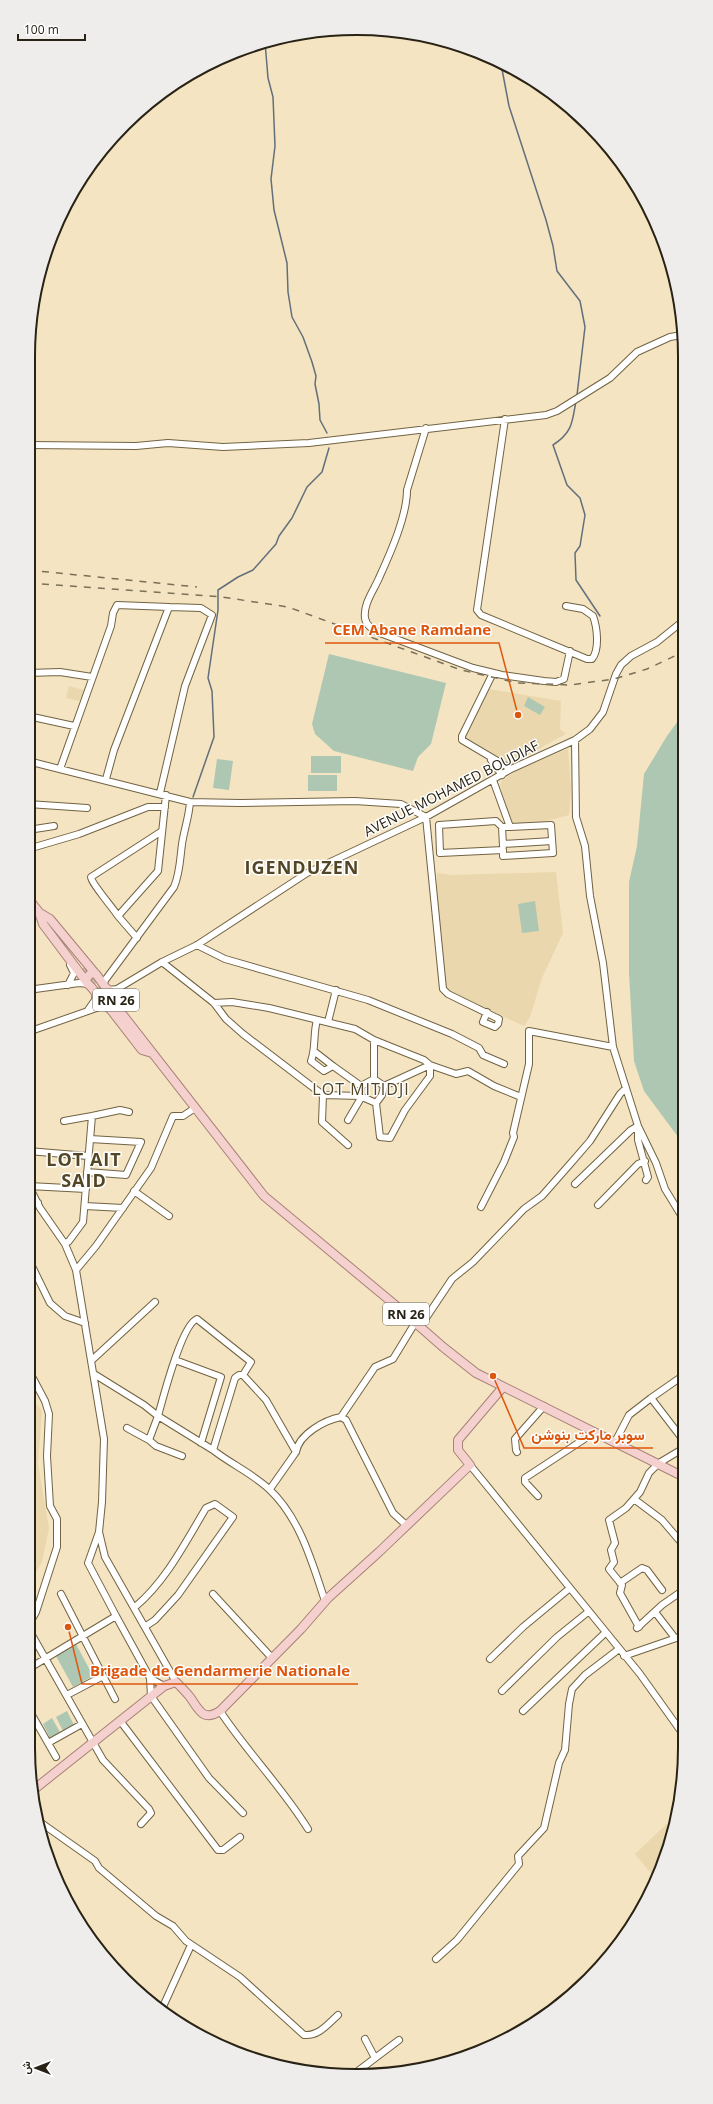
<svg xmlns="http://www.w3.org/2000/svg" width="713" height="2104" viewBox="0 0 713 2104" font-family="'Open Sans',Vazirmatn,sans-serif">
<rect width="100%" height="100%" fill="#f4e4c1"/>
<!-- built -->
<path fill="#ebd7ad" d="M69,686L84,690L80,701L66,698Z
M488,689L561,701L560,729L566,734L511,764L465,737Z
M568,749L571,790L569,815L550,820L517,825L512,822L500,786L502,780L527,765Z
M556,872L563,933L542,978L530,1017L524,1026L449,992L445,988L435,886L437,885V873L452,875Z
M28,1394L42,1411L38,1464L49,1528L42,1562L28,1586Z
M676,1815L674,1832L654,1877L635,1854Z"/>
<!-- green -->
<path fill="#aec7b2" d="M329,654L446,683L431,744L418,757L413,771L334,751L315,734L312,724Z
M528,697L545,707L540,715L524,706Z
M683,714L684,1145L644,1091L634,1061L629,973V882L637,846L644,774L667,736Z
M311,756H341V773H311Z
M217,759L233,761L229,790L213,788Z
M337,775V791H308V775Z
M535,901L539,931L522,933L518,904Z
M76,1644L93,1676L73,1687L56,1656Z
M67,1711L74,1725L63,1731L56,1717Z
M52,1718L60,1732L50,1738L43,1724Z"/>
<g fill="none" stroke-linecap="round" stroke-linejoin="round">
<!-- stream -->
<path stroke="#626f7b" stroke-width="1.5" d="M265,42L268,78L273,97L275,146L271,179L274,210L287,263L288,292L292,317L303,337L312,362L316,376L315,384L319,404L320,420L327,433
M501,64L509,106L546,220L553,246L557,271L580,301L585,327L577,395
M576,401C572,422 573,432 553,445L567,485L580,498L585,515L580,546L575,553L576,580L600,616
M193,797L214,737L212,691L208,678L218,610V590L238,577L253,570L276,544L279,536L292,518L307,487L322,472L329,448"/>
<!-- major-tunnel -->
<path stroke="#cbbd9f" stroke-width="8" stroke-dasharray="8 4" stroke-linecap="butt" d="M83,968L117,1008"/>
<defs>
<path id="minor" d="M505,419L477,610L481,615L587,659H592C600,649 597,627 593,616L583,609L566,606
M426,428L407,490C407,516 390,554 379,578C374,590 363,604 365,618C366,626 373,630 380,633L473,668L502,675L544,681L556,682L564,679L570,651
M28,445L136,446L168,443L223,447L309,443L546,415L557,411L610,378L637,352L670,337L682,335
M28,673L60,672L92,677
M493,673L462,736V740L511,769
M28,716L74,726
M575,740L576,817L585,846L590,896L603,963L613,1047L638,1126L656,1163L665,1189L684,1220
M491,760L502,775
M28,761L190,802L240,803L355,801L401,804L426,817L443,989L448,994L499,1019L498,1024L495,1027L483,1022L487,1012
M60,769L111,626L113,613L117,605L169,607L114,750L106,779
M493,780L510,827L551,825L553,853L503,856V850L440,853L439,825L496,821L502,827H510
M160,793L185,686L212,615L201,608L169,607
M28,804L87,808
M502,827L503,846
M28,830L54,826
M503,844L552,841
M28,849L79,834L148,807H165
M118,916C113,908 91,883 91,877L162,831
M137,938L118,916L158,871L166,795
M197,945L225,959L368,1000L452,1034L479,1048L483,1055L504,1064
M162,962L214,1003L226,1019L243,1034L323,1095L360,1096
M103,983L174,887C180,873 180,859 182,844C184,830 189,817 190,802
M68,985L74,973L70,965
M28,990L79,983L88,984
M109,990L117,989L162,962L197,945L307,873L426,817L511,769L575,740L590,729L603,712L616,674L621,665L631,656L657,642L683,621
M214,1003L232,1002L269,1008L355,1029L374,1040L424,1060L430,1065V1076L405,1110L390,1138L380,1137L376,1103L360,1096L361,1086L374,1079L384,1086L382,1095L376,1103
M88,1010L95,1000L96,992
M317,1020C313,1034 316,1048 311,1061L324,1071L333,1066L361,1086
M328,1022L336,990
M28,1032L105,1005
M315,1052L333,1066
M374,1079V1040
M384,1086L430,1065L456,1074L468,1071L494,1086L521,1097
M323,1095L322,1122L348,1145
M348,1120L361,1098
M64,1121L92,1116
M638,1127V1140L648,1177L646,1180
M28,1151L88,1156
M87,1172L126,1175L141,1142L90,1139
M28,1184L40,1208L65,1244L76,1270L104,1439L102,1502L99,1532L105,1557L176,1682
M575,1184L631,1130L638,1126
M29,1186L86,1189
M134,1191L169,1216
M28,1202L38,1203
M598,1205L638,1164L645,1161
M85,1206L123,1208
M481,1207L504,1162L514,1137L513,1133L529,1064V1031L613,1047
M65,1244L69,1241L83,1222L92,1116L120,1110L129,1112
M28,1258L50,1303L65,1316L85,1323
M76,1270L96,1246L151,1168L173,1116H183L195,1108
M420,1327L452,1279L473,1262L524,1209L542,1196L571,1163L590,1141L620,1094L626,1088
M92,1360L155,1302
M175,1360L221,1377L201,1443
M28,1369L45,1401L49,1414L47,1456L50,1506L57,1519V1547L36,1612L28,1626
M94,1374L144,1405L158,1416C163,1398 182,1324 197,1319L251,1362L243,1375H239L235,1378L213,1450L158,1416L149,1440L127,1428
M243,1375L266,1400L296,1452L270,1489
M651,1398L684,1441
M341,1417L346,1420L393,1513L406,1525
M149,1440L156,1446L182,1456
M615,1442L629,1415L651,1398L684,1375
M213,1450C231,1464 253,1474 269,1489C300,1518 312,1562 325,1601
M296,1452C299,1434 325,1420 341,1417L375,1367L393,1359L415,1323
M517,1452L516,1450L515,1439L544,1406
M470,1465L640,1674L685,1737
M538,1496L525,1482V1478L595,1432
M634,1499L662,1520L685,1547
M620,1583L642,1568L647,1570L662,1590
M61,1594L115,1699
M213,1594L272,1658
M135,1607C166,1581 185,1543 206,1508L215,1504L233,1517L178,1595L155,1620L146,1626
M655,1612L675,1638
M116,1616L150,1678L151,1696L209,1778L243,1813
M639,1627L620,1593L622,1585L609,1569L614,1562L611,1550L615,1543L609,1520L626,1508L640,1492L649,1473L659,1463L684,1448
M28,1628L103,1760L149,1809L151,1813L141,1824
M637,1628L662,1605L685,1589
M624,1656L685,1635
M490,1659L523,1627L570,1588
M28,1669L116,1616L88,1563L99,1532
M150,1678L164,1686
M502,1691L557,1637L588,1612
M67,1695L103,1676
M28,1708L56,1757
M220,1711C247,1752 282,1787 308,1829
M523,1711L605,1633
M121,1722L218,1850H223L240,1837
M48,1743L82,1724
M37,1820L95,1861L99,1868L156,1916L173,1926L186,1941L240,1977L304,2035C319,2036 327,2025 338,2015
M436,1959L457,1940L519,1864L518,1856L544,1828L559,1763L565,1750L569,1704L572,1689L585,1675L619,1649
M161,2011L191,1945
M365,2039L375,2058
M354,2074L399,2040"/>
<path id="major" d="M28,898L42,916
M39,912L43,924L88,984C96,990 100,1003 108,1006L115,1003L114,994L106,988L96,974L91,973L86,979
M40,913L50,919L94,972
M105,1005L111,1010L142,1050L152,1053
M119,1010L264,1196L394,1304L443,1347L476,1373L684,1477
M32,1791L164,1686L176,1682C181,1687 186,1692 190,1697C199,1710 203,1722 220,1711L301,1629L328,1598L379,1552L470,1465L458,1450V1440L503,1387"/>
</defs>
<!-- minor casing -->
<use href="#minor" stroke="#716343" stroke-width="8"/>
<!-- major casing -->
<use href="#major" stroke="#a88178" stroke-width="10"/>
<!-- minor -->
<use href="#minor" stroke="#fff" stroke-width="6"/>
<!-- major -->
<use href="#major" stroke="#f4d1ce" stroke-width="8"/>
<!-- rail -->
<path stroke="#7a7059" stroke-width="1.5" stroke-dasharray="7 7" stroke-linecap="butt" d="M28,570L197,587
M28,583L222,597L288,607L461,670L518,683L570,685L614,679L647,669L683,652"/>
</g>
<g text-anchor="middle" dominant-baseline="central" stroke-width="3" stroke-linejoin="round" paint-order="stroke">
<!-- shield labels -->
<g fill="#fff" stroke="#69655b" stroke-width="1">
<rect x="93" y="989" width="46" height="22" rx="3"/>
<rect x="383" y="1303" width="46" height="22" rx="3"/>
</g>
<g font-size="13" font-weight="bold" fill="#292315">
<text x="116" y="1000">RN 26</text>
<text x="406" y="1314">RN 26</text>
</g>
<!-- street labels -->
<g font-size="14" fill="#292315" stroke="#fff">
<text transform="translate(451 788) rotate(-27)">AVENUE MOHAMED BOUDIAF</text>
</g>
<!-- quarter labels -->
<g font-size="16" letter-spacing="1" fill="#534627" stroke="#fff">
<text x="361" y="1089">LOT MITIDJI</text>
</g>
<!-- district labels -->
<g font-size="18" font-weight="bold" letter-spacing="1" fill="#534627" stroke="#fff">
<text x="302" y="867">IGENDUZEN</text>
<text x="84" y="1159">LOT AIT<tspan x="84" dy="21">SAID</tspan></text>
</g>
</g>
<!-- crop -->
<path d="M0 0H713V2104H0ZM356 35H357A321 321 0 0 1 678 356V1748A321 321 0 0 1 357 2069H356A321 321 0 0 1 35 1748V356A321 321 0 0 1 356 35Z" fill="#eeedec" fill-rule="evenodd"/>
<path fill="none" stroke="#292315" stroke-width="2" d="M356 35H357A321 321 0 0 1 678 356V1748A321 321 0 0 1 357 2069H356A321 321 0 0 1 35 1748V356A321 321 0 0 1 356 35Z"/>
<!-- callouts -->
<path fill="none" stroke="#de560c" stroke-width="1.5" d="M518 715L499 643H325M493 1376L524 1448H653M68 1627L82 1684H358"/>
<g fill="#de560c" stroke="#fff" stroke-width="1.5">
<circle cx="518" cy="715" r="4"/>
<circle cx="493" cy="1376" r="4"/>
<circle cx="68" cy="1627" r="4"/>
</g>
<g font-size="15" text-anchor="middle" font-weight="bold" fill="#de560c" stroke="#fff" stroke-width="3" stroke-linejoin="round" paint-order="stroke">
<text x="412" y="635">CEM Abane Ramdane</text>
<text x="588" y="1440">سوبر ماركت بنوشن</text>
<text x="220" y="1676">Brigade de Gendarmerie Nationale</text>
</g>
<!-- north arrow -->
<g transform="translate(36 2068) rotate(270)" stroke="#ffffff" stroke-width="3" paint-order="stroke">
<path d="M0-3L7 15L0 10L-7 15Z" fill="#292315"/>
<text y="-6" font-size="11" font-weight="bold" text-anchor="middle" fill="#292315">ش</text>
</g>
<!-- scale -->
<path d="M18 34v6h67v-6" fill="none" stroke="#292315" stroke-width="2"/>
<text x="24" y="34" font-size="12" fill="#292315" stroke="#ffffff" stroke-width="3" paint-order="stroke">100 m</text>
</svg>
